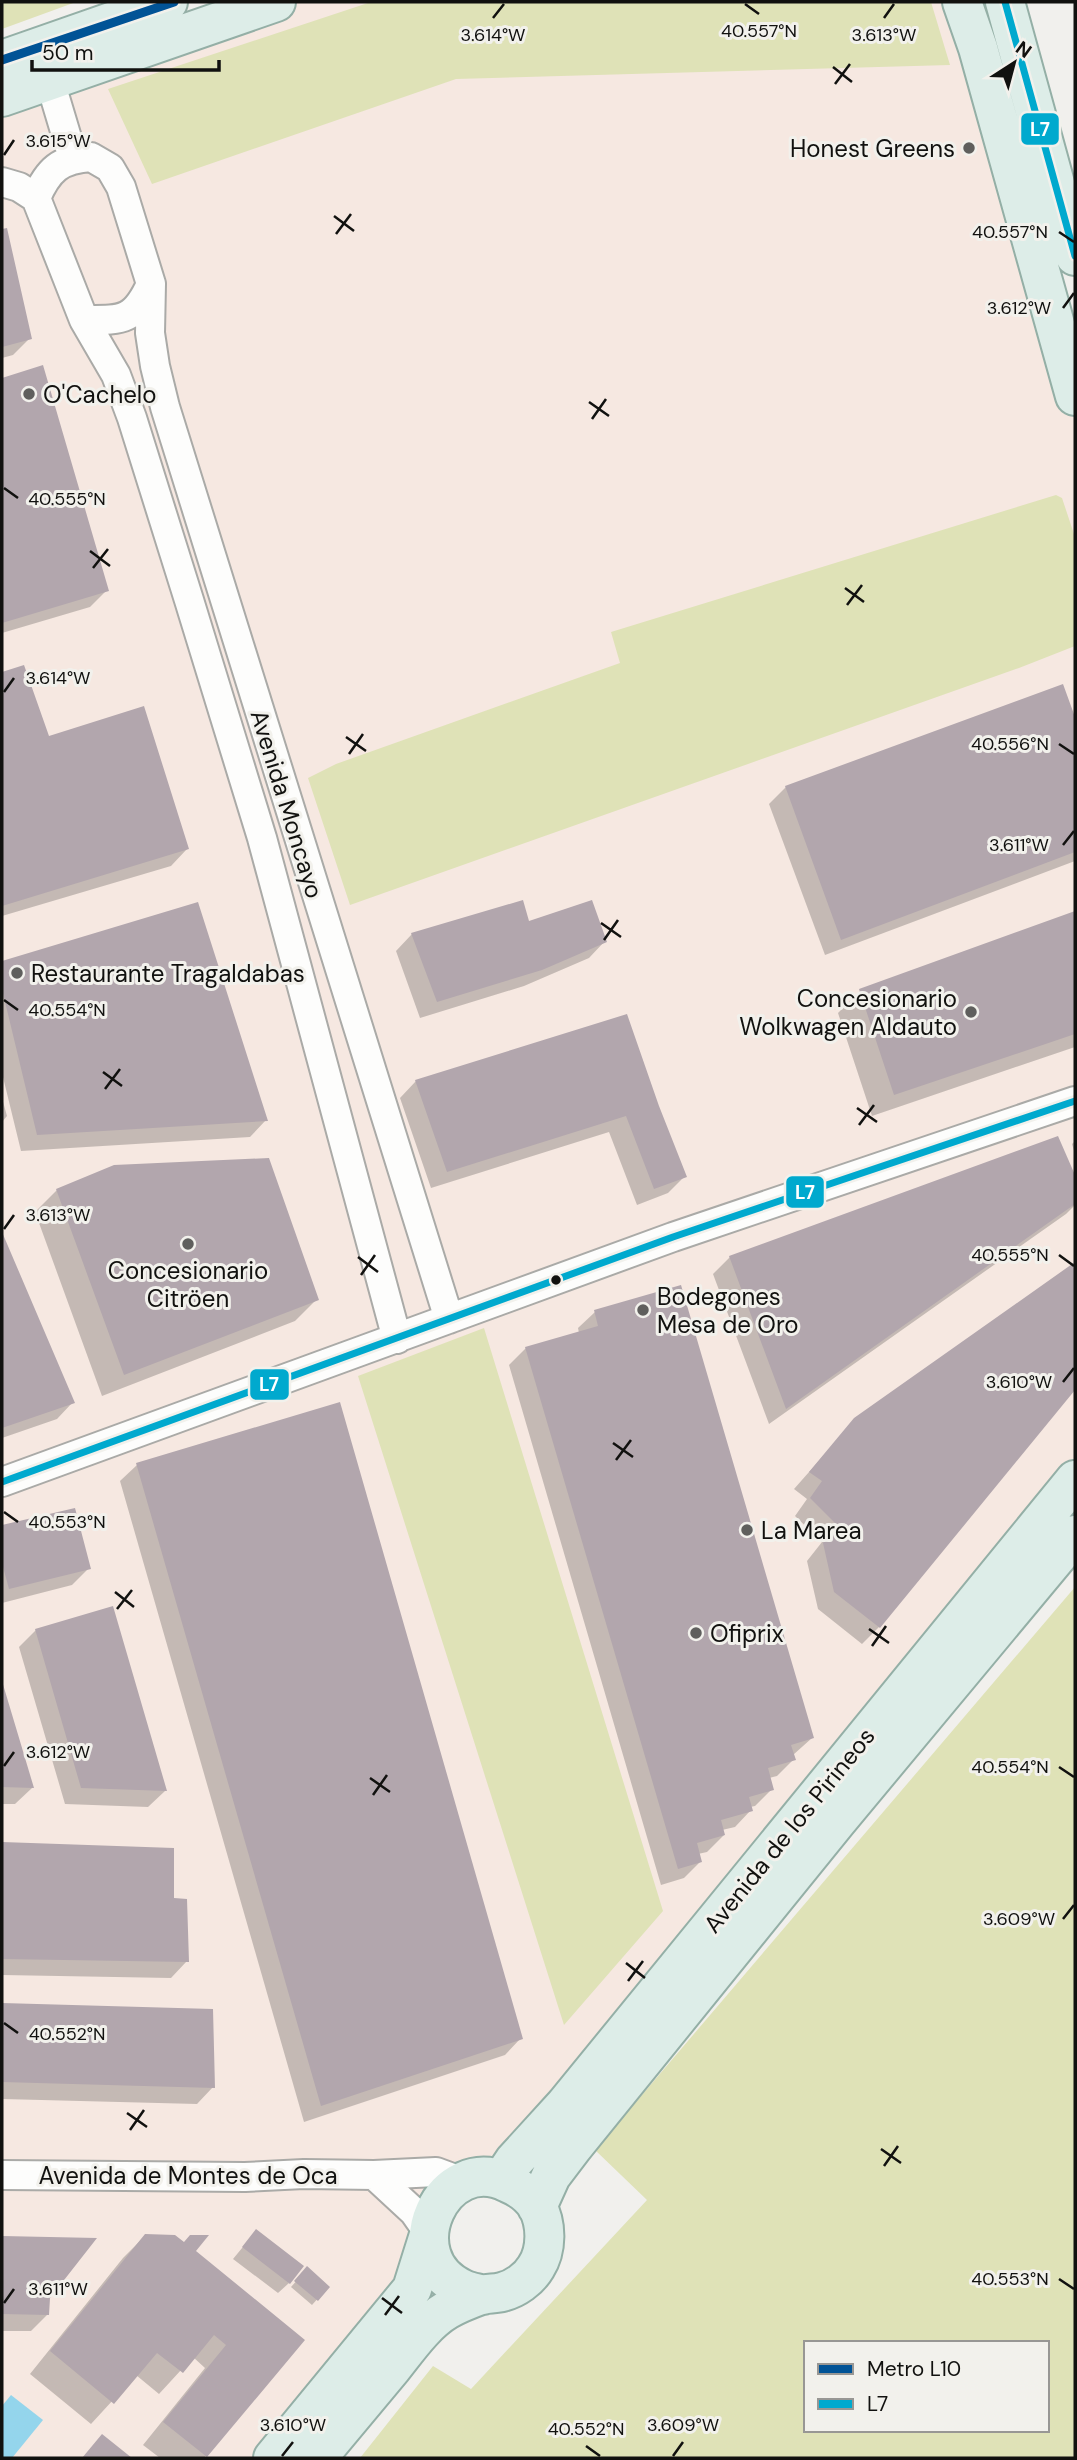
<svg xmlns="http://www.w3.org/2000/svg" width="1077" height="2460" viewBox="0 0 1077 2460" font-family="'DM Sans',sans-serif">
<rect width="100%" height="100%" fill="#f1f0ed"/>
<!-- industrial -->
<path fill="#f6e8e1" d="M276,2H962L1075,399V1480L482,2178L428,2232L273,2458H2V98Z"/>
<!-- green -->
<path fill="#dfe2b7" fill-rule="evenodd" d="M2,2H76L2,29Z
M371,2H931L950,65L456,79L152,184L108,89Z
M1056,495L1062,498L1075,537V646L1019,668L350,905L308,778L336,764L620,663L611,632Z
M484,1328L663,1911L564,2025L358,1376Z
M1075,1587V2458H360L433,2366L471,2389L647,2200L595,2150ZM806,2343H1047V2430H806Z"/>
<!-- water -->
<path fill="#94d5ec" d="M11,2395L43,2420L12,2458H2V2406Z"/>
<!-- shadow -->
<path fill="#0003" d="M6,230L30,338L13,355L2,358V231Z
M42,367L107,590L90,607L2,633V380Z
M23,667L48,738L187,849L171,866L2,916V674Z
M1062,686L1075,722V861L825,955L769,804L786,787Z
M197,904L266,1120L250,1137L21,1151L2,1073V963Z
M1075,913V1047L872,1116L838,1013L860,991Z
M528,923L605,941L589,958L524,986L420,1018L396,951L412,934Z
M416,1081L657,1106L685,1176L668,1193L637,1205L609,1132L431,1188L400,1098Z
M2,1098L7,1116L2,1122Z
M1058,1138L1075,1180V1205L1066,1214L769,1424L713,1274L730,1257Z
M1075,1141V1154L1072,1144Z
M57,1190L317,1299L295,1321L102,1396L35,1212Z
M2,1237L73,1402L57,1419L2,1438Z
M1075,1264V1387L879,1627L862,1644L818,1609L807,1561L822,1542L795,1516L807,1499L794,1489L855,1420Z
M595,1312L812,1738L793,1755L794,1759L777,1776L769,1778L772,1789L755,1806L750,1807L751,1810L735,1827L722,1830L724,1835L707,1852L698,1854L701,1861L684,1878L661,1885L509,1365L526,1348L579,1333L578,1328Z
M137,1465L521,2038L505,2055L304,2122L120,1481Z
M74,1510L89,1568L72,1585L2,1603V1527Z
M36,1630L165,1791L148,1807L65,1804L19,1647Z
M2,1685L32,1788L15,1804H2Z
M2,1844L172,1849L173,1899L187,1961L171,1978L2,1975Z
M2,2005L211,2011L213,2087L197,2104L2,2099Z
M256,2231L289,2283L278,2293L233,2259Z
M146,2235L193,2251L302,2340L204,2458H160L143,2445L205,2368L193,2357L159,2394L136,2375L91,2424L30,2374L123,2258Z
M2,2238L93,2239L48,2297V2314L31,2331H2Z
M307,2269L328,2287L312,2305L291,2287Z"/>
<!-- building -->
<path fill="#b2a6ad" d="M7,228L32,339L2,347V229Z
M43,365L109,591L2,623V378Z
M24,665L49,736L144,706L189,849L2,906V672Z
M1063,684L1075,717V852L841,940L785,786Z
M523,900L529,921L592,900L607,942L542,970L437,1002L411,933Z
M198,902L268,1121L37,1135L2,989V961Z
M1075,911V1034L894,1095L859,989Z
M627,1014L659,1106L687,1177L654,1189L626,1116L447,1172L415,1080Z
M1058,1136L1075,1175V1204L786,1409L729,1256Z
M269,1158L319,1300L124,1375L56,1189L114,1165Z
M2,1232L75,1403L2,1428Z
M1075,1262V1390L880,1628L834,1592L823,1543L837,1525L810,1498L822,1481L809,1472L854,1418Z
M681,1285L814,1738L791,1745L796,1760L768,1768L774,1790L749,1797L753,1811L721,1820L725,1835L697,1843L702,1862L678,1869L525,1347L598,1326L594,1310Z
M340,1402L523,2039L321,2106L136,1463Z
M75,1508L91,1569L9,1589L2,1563V1525Z
M113,1606L167,1791L81,1788L35,1629Z
M2,1681L34,1788L2,1787Z
M2,1842L174,1848V1898L187,1899L189,1962L2,1959Z
M2,2003L213,2009L215,2088L2,2082Z
M256,2229L304,2266L290,2284L242,2247Z
M145,2234L175,2235L184,2242L190,2235H209L196,2251L305,2340L207,2457L163,2422L226,2345L214,2335L183,2373L157,2353L114,2404L50,2351Z
M2,2236L97,2238L50,2298L49,2315L2,2314Z
M307,2266L330,2287L318,2301L294,2281Z
M102,2434L132,2458H82Z"/>
<g fill="none" stroke-linecap="round" stroke-linejoin="round">
<defs>
<path id="street" d="M50,81L73,158
M91,157L110,168L121,187L151,284C134,321 123,320 84,320L36,198C48,170 60,159 91,157Z
M2,182L19,187L36,198
M151,284L150,333L155,366L165,407L449,1319
M84,320L116,375L132,418L189,600L262,838L397,1339
M2,1482L673,1237L1075,1101
M2,2175L245,2177L304,2174L374,2175L436,2172L463,2182
M374,2175L414,2212L428,2232"/>
<path id="primary" d="M962,2L978,48L1075,396
M1005,2L1075,256
M2,60L168,2
M2,97L276,2
M502,2179L514,2161L565,2105L1075,1480
M537,2207L551,2176L573,2147L837,1821L1075,1535
M273,2458L412,2289L428,2238
M317,2458C342,2428 367,2398 392,2368C408,2348 425,2323 447,2310C457,2304 470,2299 481,2295C488,2293 495,2294 502,2292C515,2289 529,2279 536,2267C547,2250 547,2224 537,2206C530,2195 520,2188 508,2183C443,2150 393,2257 463,2289C469,2292 477,2293 483,2295"/>
</defs>
<!-- street casing -->
<use href="#street" stroke="#aaaaa7" stroke-width="32"/>
<!-- primary casing -->
<use href="#primary" stroke="#94afa6" stroke-width="42"/>
<!-- street -->
<use href="#street" stroke="#fdfdfc" stroke-width="28"/>
<!-- primary -->
<use href="#primary" stroke="#ddede8" stroke-width="38"/>
<defs>
<path id="bus-1" d="M1005,2L1075,256
M2,1482L673,1237L1075,1101"/>
</defs>
<!-- bus-1 casing -->
<use href="#bus-1" stroke="#f2f1ec" stroke-width="12"/>
<!-- bus-1 -->
<use href="#bus-1" stroke="#00a9ce" stroke-width="7"/>
<defs>
<path id="metro-1" d="M2,60L174,2"/>
</defs>
<!-- metro-1 casing -->
<use href="#metro-1" stroke="#f2f1ec" stroke-width="14"/>
<!-- metro-1 -->
<use href="#metro-1" stroke="#015396" stroke-width="9"/>
</g>
<!-- ticks -->
<path fill="none" stroke="#11110f" stroke-width="2.5" d="M745,4L759,14M493,18L504,4M884,18L894,4M833,67L852,82M835,84L850,64M4,155L14,140M334,216L354,231M1059,232L1074,242M336,234L351,214M1063,308L1074,293M589,402L609,416M592,419L606,399M4,488L18,498M90,551L110,566M93,568L108,549M845,588L864,602M847,605L862,585M4,692L14,678M346,737L366,751M1059,744L1074,754M349,754L363,734M1063,845L1074,831M601,923L621,937M604,940L618,920M4,1000L18,1010M103,1072L122,1086M105,1089L120,1069M857,1108L877,1122M859,1125L874,1105M4,1229L14,1215M1059,1255L1074,1266M358,1257L378,1272M361,1275L375,1255M1063,1382L1074,1368M613,1443L633,1457M616,1460L631,1440M4,1512L18,1522M115,1592L134,1607M117,1609L132,1590M869,1629L889,1643M872,1646L886,1626M4,1766L14,1752M1059,1767L1074,1777M370,1778L390,1792M373,1795L387,1775M1063,1919L1074,1905M626,1963L645,1978M628,1981L643,1961M4,2023L18,2033M127,2113L147,2127M130,2130L144,2110M881,2149L901,2163M884,2166L898,2146M1059,2279L1074,2289M382,2298L402,2313M4,2303L14,2289M385,2315L399,2296M586,2446L600,2456M282,2456L293,2442M673,2456L683,2442"/>
<!-- markers -->
<g fill="#5f5f5d" stroke="#f2f1ec" stroke-width="2.5">
<circle cx="969" cy="148" r="7"/>
<circle cx="29" cy="394" r="7"/>
<circle cx="17" cy="973" r="7"/>
<circle cx="971" cy="1012" r="7"/>
<circle cx="188" cy="1244" r="7"/>
<circle cx="643" cy="1310" r="7"/>
<circle cx="747" cy="1530" r="7"/>
<circle cx="696" cy="1633" r="7"/>
</g>
<circle fill="#11110f" stroke="#f2f1ec" stroke-width="2.5" cx="556" cy="1280" r="6"/>
<g text-anchor="middle" dominant-baseline="central" stroke-width="6" stroke-linejoin="round" paint-order="stroke">
<!-- poi labels -->
<g font-size="24" fill="#11110f" stroke="#f2f1ec" text-anchor="start">
<text x="955" y="148" text-anchor="end">Honest Greens</text>
<text x="43" y="394">O'Cachelo</text>
<text x="31" y="973">Restaurante Tragaldabas</text>
<text x="957" y="998" text-anchor="end">Concesionario<tspan x="957" dy="28">Wolkwagen Aldauto</tspan></text>
<text x="188" y="1270" text-anchor="middle">Concesionario<tspan x="188" dy="28">Citröen</tspan></text>
<text x="657" y="1296">Bodegones<tspan x="657" dy="28">Mesa de Oro</tspan></text>
<text x="761" y="1530">La Marea</text>
<text x="710" y="1633">Ofiprix</text>
</g>
<!-- street labels -->
<g font-size="24" fill="#11110f" stroke="#f2f1ec">
<text transform="translate(287 804) rotate(73)">Avenida Moncayo</text>
<text transform="translate(789 1830) rotate(-51)">Avenida de los Pirineos</text>
<text x="188" y="2175">Avenida de Montes de Oca</text>
</g>
</g>
<g font-size="18" text-anchor="middle" fill="#11110f" stroke="#f2f1ec" stroke-width="6" stroke-linejoin="round" paint-order="stroke">
<text x="759" y="37">40.557°N</text>
<text x="493" y="41">3.614°W</text>
<text x="884" y="41">3.613°W</text>
<text x="58" y="147">3.615°W</text>
<text x="1010" y="238">40.557°N</text>
<text x="1019" y="314">3.612°W</text>
<text x="67" y="505">40.555°N</text>
<text x="58" y="684">3.614°W</text>
<text x="1010" y="750">40.556°N</text>
<text x="1019" y="851">3.611°W</text>
<text x="67" y="1016">40.554°N</text>
<text x="58" y="1221">3.613°W</text>
<text x="1010" y="1261">40.555°N</text>
<text x="1019" y="1388">3.610°W</text>
<text x="67" y="1528">40.553°N</text>
<text x="58" y="1758">3.612°W</text>
<text x="1010" y="1773">40.554°N</text>
<text x="1019" y="1925">3.609°W</text>
<text x="67" y="2040">40.552°N</text>
<text x="1010" y="2285">40.553°N</text>
<text x="58" y="2295">3.611°W</text>
<text x="293" y="2431">3.610°W</text>
<text x="683" y="2431">3.609°W</text>
<text x="586" y="2435">40.552°N</text>
</g>
<g stroke="#f2f1ec" stroke-width="2.5">
<rect x="1020" y="112" width="40" height="34" rx="7" fill="#00a9ce"/>
<rect x="785" y="1175" width="40" height="34" rx="7" fill="#00a9ce"/>
<rect x="249" y="1368" width="41" height="33" rx="7" fill="#00a9ce"/>
</g>
<g font-size="19" text-anchor="middle" font-weight="bold" fill="#fff">
<text x="1040" y="136">L7</text>
<text x="805" y="1199">L7</text>
<text x="269" y="1391">L7</text>
</g>
<!-- border -->
<rect width="1077" height="2460" fill="none" stroke="#11110f" stroke-width="7"/>
<!-- legend -->
<rect x="804" y="2341" width="245" height="91" fill="#f2f1ec" stroke="#989794" stroke-width="2"/>
<rect x="818" y="2364" width="35" height="10" fill="#015396" stroke="#989794" stroke-width="2"/>
<text x="867" y="2376" font-size="21" fill="#11110f">Metro L10</text>
<rect x="818" y="2399" width="35" height="10" fill="#00a9ce" stroke="#989794" stroke-width="2"/>
<text x="867" y="2411" font-size="21" fill="#11110f">L7</text>
<!-- north arrow -->
<g transform="translate(1014 63) rotate(36)" stroke="#f2f1ec" stroke-width="5" paint-order="stroke">
<path d="M0-5L12 26L0 18L-12 26Z" fill="#11110f"/>
<text y="-10" font-size="19" font-weight="bold" text-anchor="middle" fill="#11110f">N</text>
</g>
<!-- scale -->
<path d="M32 60v10h187v-10" fill="none" stroke="#11110f" stroke-width="3.5"/>
<text x="42" y="60" font-size="21" fill="#11110f" stroke="#f2f1ec" stroke-width="5" paint-order="stroke">50 m</text>
</svg>
